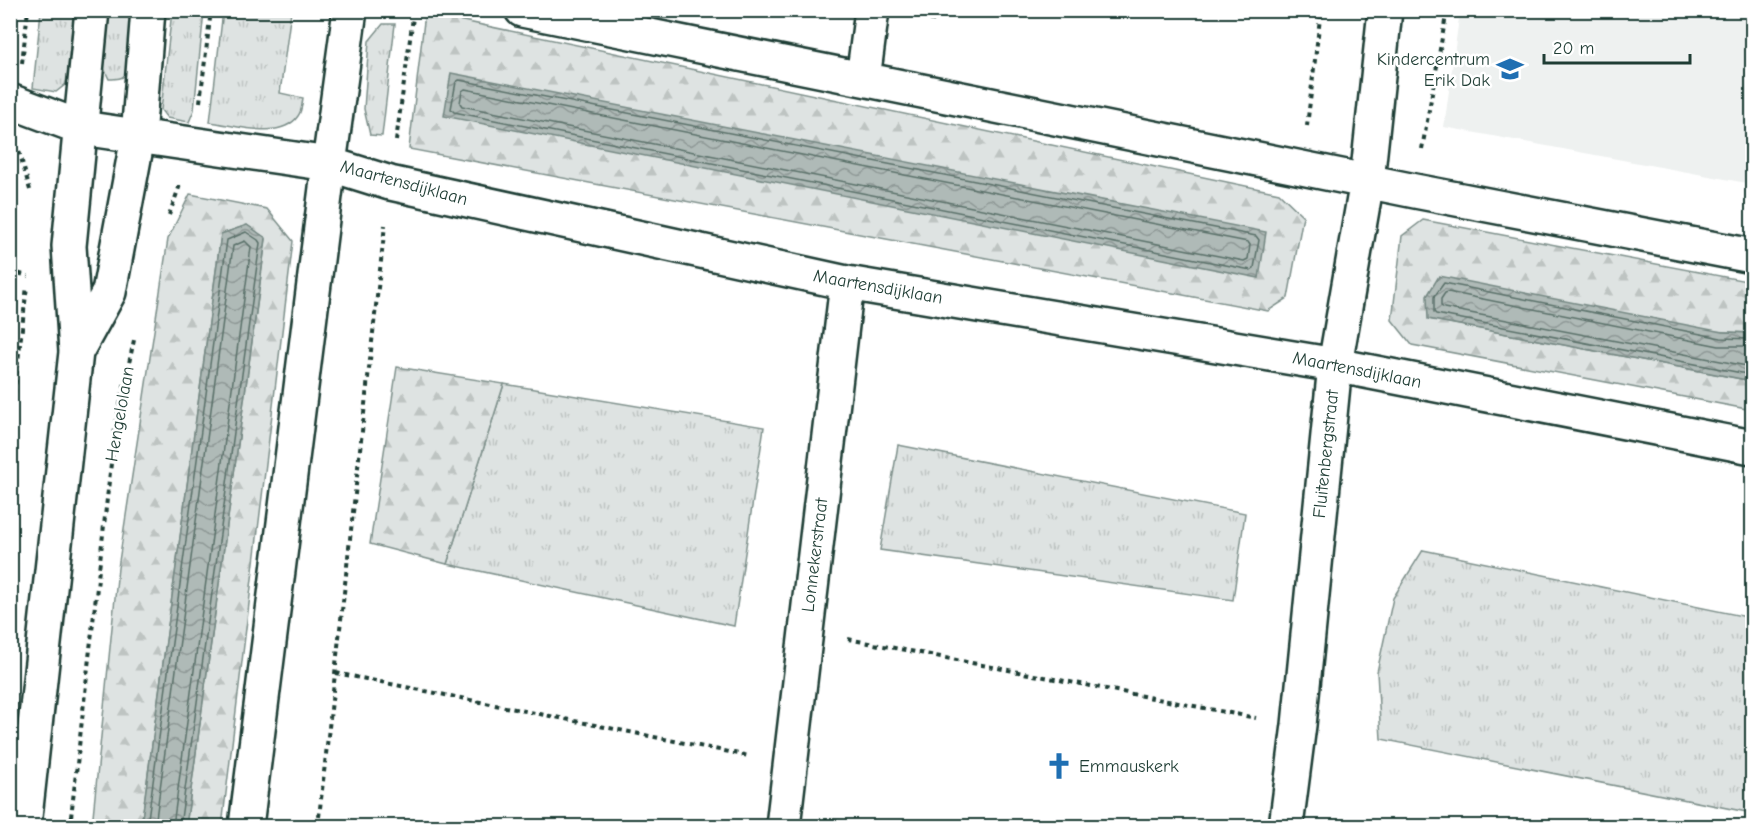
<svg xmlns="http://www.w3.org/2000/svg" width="1763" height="837" viewBox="0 0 1763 837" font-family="'Comic Neue',sans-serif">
<defs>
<pattern id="grass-tufts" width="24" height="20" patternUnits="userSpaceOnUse" patternTransform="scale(1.5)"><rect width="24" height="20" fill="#dee3e2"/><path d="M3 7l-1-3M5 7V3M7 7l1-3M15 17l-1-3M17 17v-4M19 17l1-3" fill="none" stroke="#bec4c2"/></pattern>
<pattern id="forest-firs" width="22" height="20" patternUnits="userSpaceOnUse" patternTransform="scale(1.5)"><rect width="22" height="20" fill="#dee3e2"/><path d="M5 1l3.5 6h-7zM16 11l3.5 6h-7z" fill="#bec4c2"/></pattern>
<pattern id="water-waves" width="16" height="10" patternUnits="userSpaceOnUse" patternTransform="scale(1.5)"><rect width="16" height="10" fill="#afbab7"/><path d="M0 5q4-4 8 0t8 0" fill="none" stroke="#8e9896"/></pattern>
</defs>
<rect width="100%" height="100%" fill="#fff"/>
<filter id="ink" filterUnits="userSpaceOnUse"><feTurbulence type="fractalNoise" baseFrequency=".0167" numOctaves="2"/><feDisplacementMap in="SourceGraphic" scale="12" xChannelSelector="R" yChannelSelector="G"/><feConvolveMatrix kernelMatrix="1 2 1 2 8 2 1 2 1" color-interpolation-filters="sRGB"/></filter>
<g filter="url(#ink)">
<!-- built -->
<path fill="#eef1f0" d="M1460,11H1752V184L1444,127Z"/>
<!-- grass -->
<path fill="url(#grass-tufts)" stroke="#7e908b" stroke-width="1.5" d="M41,11H74L66,84L56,92L33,88Z
M107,11H137C135,26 135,61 127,73C123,79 116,79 109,79L101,62Z
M172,11H204L194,110L189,122L167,118L161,110Z
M223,11H291L280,93L303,98C302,103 302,111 298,116C281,141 235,125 210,122Z
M383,24H395L382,136L370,135L364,109L369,41Z
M504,384L764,427L734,626L447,564Z
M898,445L1245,513L1233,600L880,550Z
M1423,550L1752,618V813L1381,739L1377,672L1393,598Z"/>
<!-- forest -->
<path fill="url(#forest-firs)" stroke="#7e908b" stroke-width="1.5" d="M425,13L1279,193L1303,216L1288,298L1268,311L409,149Z
M190,194L267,209L293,241L222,826H186L266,239L247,225L221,234L141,826H92L118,568L168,239Z
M1423,220L1752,282V333L1429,319L1752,381V410L1412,345L1392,320L1402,236Z
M397,367L504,384L447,564L370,544Z"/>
<!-- water -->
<path fill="url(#water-waves)" stroke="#758883" stroke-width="1.5" d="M451,73L1266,232L1259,278L444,116Z
M247,225L266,238L186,826H141L221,234Z
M1439,276L1722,332L1752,333V381L1428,319L1427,296Z"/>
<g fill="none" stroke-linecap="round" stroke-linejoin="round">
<!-- shore -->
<path stroke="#596f68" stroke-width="1.5" d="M459,80L1256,236L1259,240L1254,268L1251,270L454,112L451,109L456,82Z
M465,89L1248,242L1250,245L1248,259L1244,261L462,106L460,103L462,91Z
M1752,339L1721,338L1444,283L1434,297V312L1436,314L1752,375
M1752,346H1719L1448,292L1445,293L1441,299V306L1444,308L1752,367
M147,826L227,240L246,232L258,240L260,243L180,826
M155,826L233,246L245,241L251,247L173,826"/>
<defs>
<path id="minor" d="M522,10L1415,191L1752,256
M863,79L872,10
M10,101L82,128L329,164L390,183L847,283L1335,365L1752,447
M246,826L329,164L350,10
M783,826L847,283
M1286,826L1299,725L1335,365L1367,181L1385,10"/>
<path id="tertiary" d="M76,352L109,292L138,137L148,10
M24,826L76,352L69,246L92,10"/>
</defs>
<!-- minor casing -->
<use href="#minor" stroke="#1f3d34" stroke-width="38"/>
<!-- tertiary casing -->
<use href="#tertiary" stroke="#1f3d34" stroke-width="38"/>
<!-- path -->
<path stroke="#1f3d34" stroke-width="4" stroke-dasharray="4.5 4.5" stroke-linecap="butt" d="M932,22L933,10
M22,63L28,10
M200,102L211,10
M1307,126L1321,10
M396,141L414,10
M1422,149L1447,10
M19,151L30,190
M169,215L180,185
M10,271L28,276
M10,429L27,286
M848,639L1256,718
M336,673L749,756
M70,826L115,428L134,340
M318,826L385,225"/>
<!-- minor -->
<use href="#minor" stroke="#fff" stroke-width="33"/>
<!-- tertiary -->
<use href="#tertiary" stroke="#fff" stroke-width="33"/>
</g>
</g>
<!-- icons -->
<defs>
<symbol id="school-bare" viewBox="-9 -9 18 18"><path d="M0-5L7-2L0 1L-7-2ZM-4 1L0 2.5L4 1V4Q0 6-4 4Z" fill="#1f6fb2" stroke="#fff" stroke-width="2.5" paint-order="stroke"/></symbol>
<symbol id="church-bare" viewBox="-9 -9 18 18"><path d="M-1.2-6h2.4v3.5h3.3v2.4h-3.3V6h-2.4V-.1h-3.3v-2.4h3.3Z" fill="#1f6fb2" stroke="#fff" stroke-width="2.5" paint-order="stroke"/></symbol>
</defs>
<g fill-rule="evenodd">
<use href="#school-bare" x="1491" y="50" width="38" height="38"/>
<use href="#church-bare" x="1040" y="747" width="38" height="38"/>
</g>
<g text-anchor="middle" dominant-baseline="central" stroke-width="5" stroke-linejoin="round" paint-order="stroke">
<!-- poi labels -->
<g font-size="18" fill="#1f3d34" stroke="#fff" text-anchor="end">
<text x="1490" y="59">Kindercentrum<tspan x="1490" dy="21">Erik Dak</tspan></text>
<text x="1079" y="766" text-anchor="start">Emmauskerk</text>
</g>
<!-- street labels -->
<g font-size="18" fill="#1f3d34" stroke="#fff">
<text transform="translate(404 183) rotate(15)">Maartensdijklaan</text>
<text transform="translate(878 287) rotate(10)">Maartensdijklaan</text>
<text transform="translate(1357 370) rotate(11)">Maartensdijklaan</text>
<text transform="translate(120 414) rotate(-80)">Hengelolaan</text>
<text transform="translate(1326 454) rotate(-84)">Fluitenbergstraat</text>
<text transform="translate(815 555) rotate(-83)">Lonnekerstraat</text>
</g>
</g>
<!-- margin -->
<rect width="1763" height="837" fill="none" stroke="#fff" stroke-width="36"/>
<rect x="18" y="18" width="1727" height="801" fill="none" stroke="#1f3d34" stroke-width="2" filter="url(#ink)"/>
<!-- scale -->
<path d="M1544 54v9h146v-9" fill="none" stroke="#1f3d34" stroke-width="3"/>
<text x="1553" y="54" font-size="18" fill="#1f3d34" stroke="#ffffff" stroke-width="4.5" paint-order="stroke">20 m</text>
</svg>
